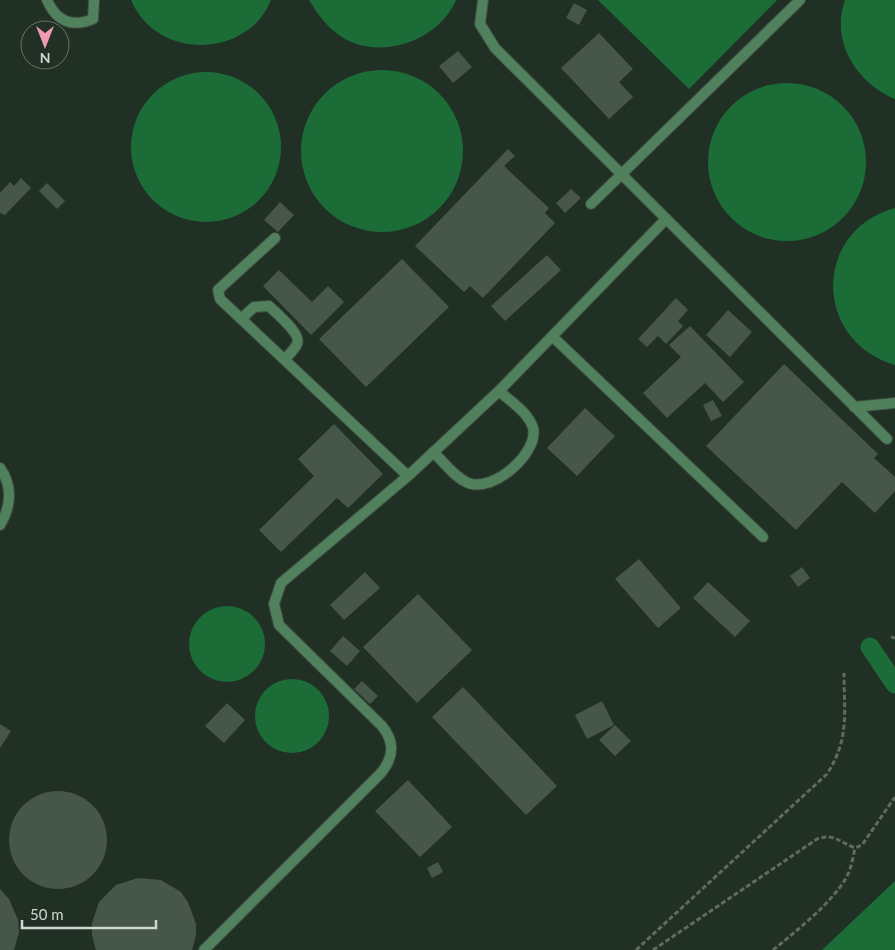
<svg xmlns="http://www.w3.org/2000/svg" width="895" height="950" viewBox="0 0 895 950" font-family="Lato,sans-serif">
<rect width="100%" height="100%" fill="#213024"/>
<!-- water -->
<path fill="#1c6c38" d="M131,0H271C247,60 156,60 131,0Z
M309,0H456C439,40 384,60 345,39C328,29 319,16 309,0Z
M598,0H777L689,89Z
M845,0H895V99C857,83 830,42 845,0Z
M301 151a81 81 0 1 1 162 0a81 81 0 1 1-162 0Z
M131 147a75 75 0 1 1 150 0a75 75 0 1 1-150 0Z
M708 162a79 79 0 1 1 158 0a79 79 0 1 1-158 0Z
M895,208V365C813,341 812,231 895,208Z
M189 644a38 38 0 1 1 76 0a38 38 0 1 1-76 0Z
M255 716a37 37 0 1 1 74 0a37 37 0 1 1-74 0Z
M895,881V950H822Z"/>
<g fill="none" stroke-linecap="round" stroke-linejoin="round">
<!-- canal -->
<path stroke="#1c6c38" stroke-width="19" d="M870,647L895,684"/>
</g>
<!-- building -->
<path fill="#465649" d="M574,3L587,10L579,25L566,18Z
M599,33L633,69L619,82L633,97L609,119L561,68Z
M458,51L472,67L453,83L439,66Z
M508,149L515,156L504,166L549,208L545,213L555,223L483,298L470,286L464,292L415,246Z
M21,178L31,188L5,215L0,213V193L10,182L14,186Z
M47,183L65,201L57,209L39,191Z
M571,189L581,198L565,213L556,203Z
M280,202L294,215L278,232L264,220Z
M547,255L561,270L505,321L491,306Z
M402,259L449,307L366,387L319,339Z
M279,270L312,302L328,286L344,302L311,335L263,286Z
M676,298L688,310L678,321L683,326L666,344L658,336L647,347L638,339Z
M728,310L752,332L730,357L706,335Z
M690,326L744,382L723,402L705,383L667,418L643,393L681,357L669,345Z
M784,364L878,454L874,458L895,477V491L875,513L842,482L796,530L706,446Z
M713,400L722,416L711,421L703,405Z
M585,408L615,436L577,476L547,448Z
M334,424L383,474L348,508L337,498L281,552L259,530L314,476L298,459Z
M639,559L681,608L658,628L615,579Z
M802,567L810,578L798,587L790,576Z
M365,572L380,588L344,620L330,605Z
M708,582L750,621L735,637L693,598Z
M418,594L472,650L417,703L363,647Z
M343,636L360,651L347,666L330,651Z
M362,681L378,696L370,704L354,689Z
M463,687L557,786L526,815L432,717Z
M602,701L614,725L587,739L575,715Z
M227,703L245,720L224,743L205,726Z
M0,724L11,731L0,748Z
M615,725L631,741L615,756L599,740Z
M408,780L452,827L420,857L375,811Z
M9 840a49 49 0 1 1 98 0a49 49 0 1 1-98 0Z
M438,862L443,872L432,878L427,868Z
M138,878L161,880L181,892L188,902L196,924V935L192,950H96L92,935V923L99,902L116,885Z
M0,889L9,899L18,920L19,932L14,950H0Z"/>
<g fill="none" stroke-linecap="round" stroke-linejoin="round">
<defs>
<path id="lane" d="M47,0C56,21 72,28 93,19L94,0
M483,0L480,24L495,48L887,439
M591,204L800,0
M275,238L218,290L220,299L408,476
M241,319L254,307L269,306C276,313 302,334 297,344C295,349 288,355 285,360
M553,337L763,537
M854,407L895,403
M433,452C444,462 454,477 468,483C494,493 539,452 533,428C529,413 510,401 499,391
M0,468C13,486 11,507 0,525
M204,950L381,773C394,757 395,742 382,726L279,625L274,604L281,583L408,476L499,391L665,220"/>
</defs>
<!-- lane casing -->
<use href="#lane" stroke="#3d4b40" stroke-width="12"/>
<!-- path -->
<path stroke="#5e6b60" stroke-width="3" stroke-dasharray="5 2.5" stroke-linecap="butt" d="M891,637L895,638
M636,950L827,774C850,738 844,713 844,673
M653,950L817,839C833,833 840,842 855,848L862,845L895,797
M773,950C796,931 831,904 846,878C851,869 853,858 855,848"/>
<!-- lane -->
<use href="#lane" stroke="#50815c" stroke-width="10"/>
</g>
<!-- north arrow -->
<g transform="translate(45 45) rotate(180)"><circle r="24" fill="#213024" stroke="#667369"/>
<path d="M0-4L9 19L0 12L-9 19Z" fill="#f19ab3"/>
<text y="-8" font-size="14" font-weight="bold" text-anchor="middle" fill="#ced8d0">N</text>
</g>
<!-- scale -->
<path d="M22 920v8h134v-8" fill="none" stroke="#ced8d0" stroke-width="2.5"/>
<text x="30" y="920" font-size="15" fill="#ced8d0" stroke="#213024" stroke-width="4" paint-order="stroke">50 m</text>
</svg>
